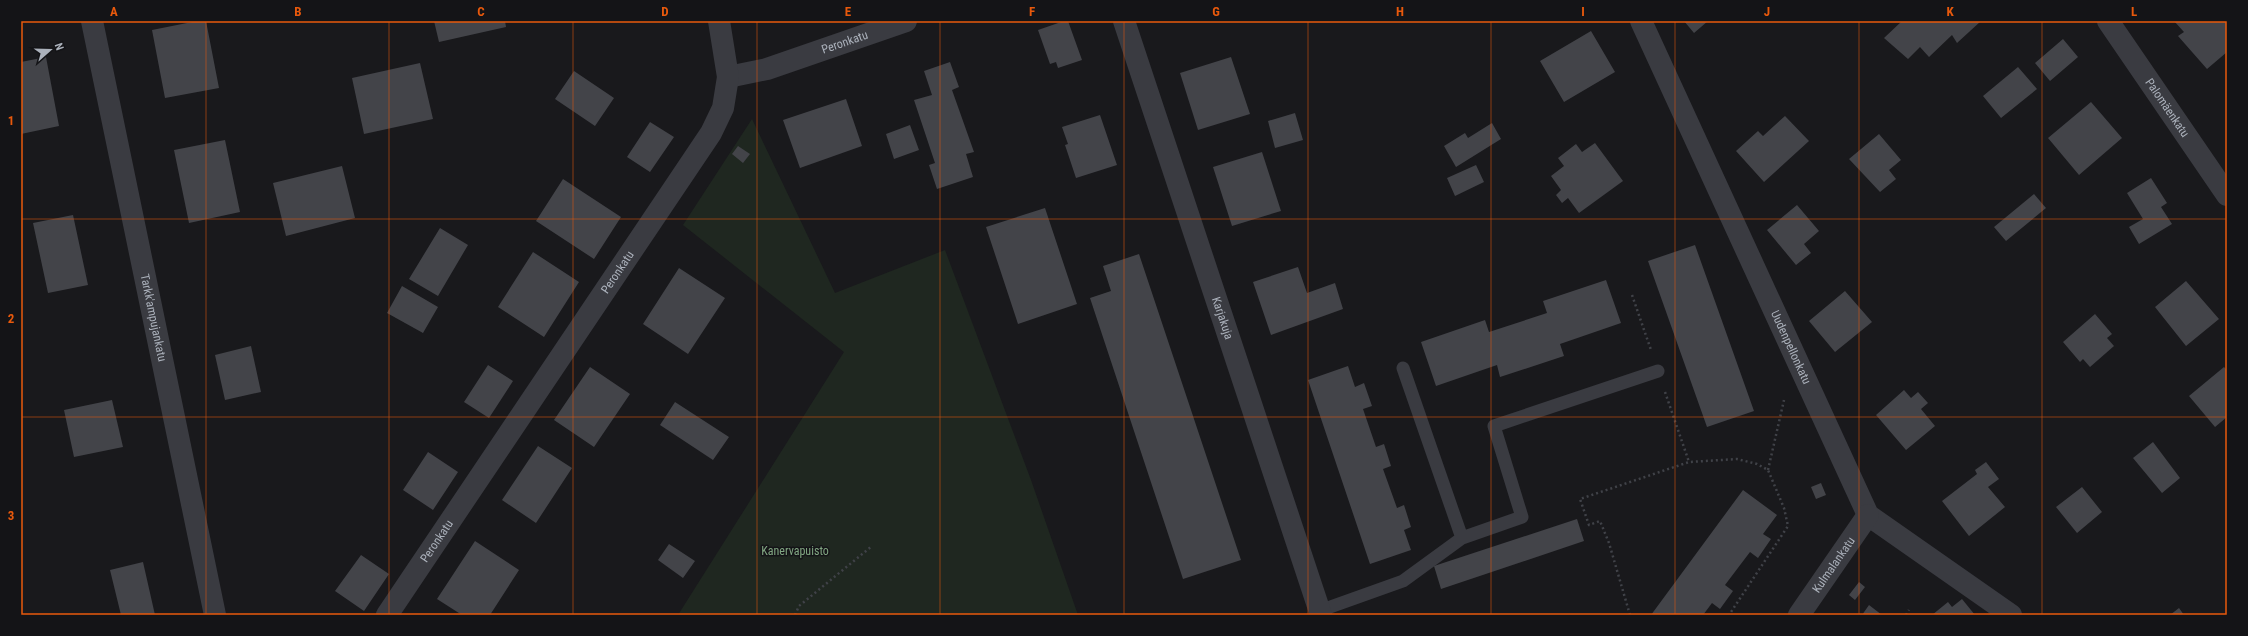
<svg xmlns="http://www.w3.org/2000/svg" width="2248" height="636" viewBox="0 0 2248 636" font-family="'Roboto Condensed',sans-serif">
<rect width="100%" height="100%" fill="#19191c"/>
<!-- green -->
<path fill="#1f2720" d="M752,119L835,293L945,250L1031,480L1078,615H678L844,352L683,225Z"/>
<!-- building -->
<path fill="#434449" d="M197,21H206L219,88L165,98L152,30Z
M434,21H505L506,27L439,42Z
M1064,21H1068L1082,60L1058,68L1056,62L1050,64L1038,30Z
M1684,21H1708L1694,33Z
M1902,21H1981L1957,43L1952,35L1929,57L1920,47L1908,59L1884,38Z
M2174,21H2227V52L2207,69L2178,36L2184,32Z
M1591,31L1615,72L1564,102L1540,61Z
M2063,39L2078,57L2050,81L2035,63Z
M46,57L59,126L21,134V62Z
M1231,57L1250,114L1198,130L1180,73Z
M950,62L959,87L952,90L974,152L966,154L973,177L937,189L929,165L935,163L914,100L932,95L924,71Z
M420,63L433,119L364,134L352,78Z
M2018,67L2037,89L2001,118L1983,96Z
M574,71L614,98L595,126L555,99Z
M846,99L862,146L800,168L783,120Z
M2091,102L2122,138L2079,175L2048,138Z
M1295,113L1303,140L1275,148L1268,121Z
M1100,115L1117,165L1076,178L1065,145L1068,144L1062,127Z
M1785,116L1809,141L1764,182L1736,151L1758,131L1763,136Z
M650,122L674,137L650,172L627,157Z
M1492,123L1501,139L1456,167L1444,146L1465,133L1468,138Z
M910,125L919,150L894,159L886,134Z
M1879,134L1901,160L1889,170L1896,179L1880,192L1849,159Z
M225,140L240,212L189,223L174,150Z
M1595,143L1623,181L1579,213L1568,198L1562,203L1556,195L1561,190L1551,176L1564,166L1558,158L1576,144L1582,152Z
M738,146L750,154L743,163L732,154Z
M1262,152L1281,211L1232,226L1213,167Z
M1476,165L1484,182L1455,196L1447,178Z
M342,166L355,218L286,236L273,183Z
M2151,178L2167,203L2161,207L2172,224L2139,244L2129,227L2143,219L2127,193Z
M563,179L621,217L594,259L536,221Z
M2034,194L2046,208L2006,241L1994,227Z
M1797,205L1819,231L1804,244L1811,253L1796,265L1767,230Z
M1045,208L1077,304L1018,324L986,227Z
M73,215L88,285L48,293L33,223Z
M440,228L468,245L438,296L409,279Z
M1695,245L1754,411L1707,427L1648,261Z
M533,252L579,282L544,337L498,307Z
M1139,254L1241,560L1183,579L1090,298L1111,291L1103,266Z
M1298,267L1307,293L1335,283L1343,309L1271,335L1253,282Z
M679,268L725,298L688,354L643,324Z
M1606,280L1621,323L1560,344L1564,356L1500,377L1497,365L1436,386L1421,342L1485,320L1489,332L1547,313L1543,301Z
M2186,281L2219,319L2186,346L2155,307Z
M402,286L438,307L423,333L387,313Z
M1845,291L1872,322L1835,352L1809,321Z
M2095,314L2112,334L2107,338L2114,346L2090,367L2083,359L2080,362L2063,342Z
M251,346L261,392L225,400L215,355Z
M488,365L513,381L489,418L464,402Z
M1348,366L1355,387L1364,383L1372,406L1363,409L1376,447L1384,444L1391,466L1383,469L1397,508L1404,505L1411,527L1404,530L1411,550L1370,564L1308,380Z
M590,367L630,394L594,447L554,420Z
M2224,367L2227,370V417L2215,427L2189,396Z
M1904,390L1911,398L1918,392L1928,403L1921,409L1935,426L1906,450L1876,415Z
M112,400L123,447L74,457L64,410Z
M675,402L729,437L713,460L660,425Z
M2153,442L2180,478L2162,493L2133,458Z
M538,446L572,468L536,523L502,500Z
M428,452L458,472L433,510L403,490Z
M1986,462L1999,479L1988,487L2005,507L1969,536L1942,501L1977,474L1975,470Z
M1821,483L1826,495L1816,499L1811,487Z
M2082,487L2102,512L2077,533L2056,507Z
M1743,490L1777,515L1763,534L1771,539L1758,558L1750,552L1725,585L1733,591L1720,609L1712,603L1703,615H1651Z
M1577,519L1584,541L1441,589L1434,566Z
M475,541L519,570L490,615H462L437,599Z
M669,544L695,561L683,578L658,560Z
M361,555L389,574L364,611L335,591Z
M143,562L155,615H121L110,570Z
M1859,582L1865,587L1855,600L1849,595Z
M1962,599L1975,615H1932L1948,602L1952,607Z
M1869,605L1882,615H1862Z
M2179,608L2184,615H2170Z"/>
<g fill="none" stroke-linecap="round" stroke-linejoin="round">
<!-- path -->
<path stroke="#404248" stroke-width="2.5" stroke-dasharray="2 3" stroke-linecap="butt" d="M1632,295L1651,350
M1665,392L1689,462
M1768,470L1784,400
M795,615L799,606L872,546
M1630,615L1609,543L1600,521L1589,525L1580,499L1689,462L1737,459L1757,464L1768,470L1784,508L1788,526L1729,615
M1906,615L1909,610"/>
<!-- service -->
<path stroke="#3a3b41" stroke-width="13" d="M1403,368L1462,538
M1319,611L1403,581L1462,538L1522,517L1494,426L1658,371"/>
<!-- minor -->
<g stroke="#3a3b41" stroke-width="22">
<path id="s1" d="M92,21L215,615"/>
<path id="s2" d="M1124,21L1321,615"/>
<path id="s3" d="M1641,21L1868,515L2011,615"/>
<path id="s4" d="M2108,21L2227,195"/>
<path id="s5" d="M728,77L767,69L906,21"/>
<path id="s6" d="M387,615L711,133L723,108L728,77L719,21"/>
<path id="s7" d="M1799,615L1868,515"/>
</g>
</g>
<!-- grid -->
<path fill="none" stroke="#e8590c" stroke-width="1" stroke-opacity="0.55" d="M206,21V615M389,21V615M573,21V615M757,21V615M940,21V615M1124,21V615M1308,21V615M1491,21V615M1675,21V615M1859,21V615M2042,21V615M21,219H2227M21,417H2227"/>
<g text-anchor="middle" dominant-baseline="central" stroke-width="3" stroke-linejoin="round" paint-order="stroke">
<!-- street labels -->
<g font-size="12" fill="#abb1bb" stroke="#141417">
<text stroke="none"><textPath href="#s5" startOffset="122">Peronkatu</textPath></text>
<text stroke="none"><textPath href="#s4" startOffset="105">Palomäenkatu</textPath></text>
<text stroke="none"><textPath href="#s6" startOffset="413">Peronkatu</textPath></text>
<text stroke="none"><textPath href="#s1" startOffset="303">Tarkk'ampujankatu</textPath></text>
<text stroke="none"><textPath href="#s2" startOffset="313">Karjakuja</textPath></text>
<text stroke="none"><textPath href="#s3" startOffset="359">Uudenpellonkatu</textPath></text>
<text stroke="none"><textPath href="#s6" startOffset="89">Peronkatu</textPath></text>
<text stroke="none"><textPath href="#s7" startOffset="61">Kulmalankatu</textPath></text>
</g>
<!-- park labels -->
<g font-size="12" fill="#82a783" stroke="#141417">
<text x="795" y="551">Kanervapuisto</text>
</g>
</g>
<!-- border -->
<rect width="2248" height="636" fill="none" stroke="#141417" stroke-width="44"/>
<!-- north arrow -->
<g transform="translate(50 50) rotate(70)" stroke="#141417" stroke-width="3" paint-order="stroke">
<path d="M0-3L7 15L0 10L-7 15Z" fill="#abb1bb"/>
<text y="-6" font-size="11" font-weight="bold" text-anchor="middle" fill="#abb1bb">N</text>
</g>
<rect x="22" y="22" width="2204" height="592" fill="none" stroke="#e8590c" stroke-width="1.5"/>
<g font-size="13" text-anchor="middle" font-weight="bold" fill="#e8590c">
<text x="114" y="16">A</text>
<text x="298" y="16">B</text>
<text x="481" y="16">C</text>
<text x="665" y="16">D</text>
<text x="848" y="16">E</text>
<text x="1032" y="16">F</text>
<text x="1216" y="16">G</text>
<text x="1400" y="16">H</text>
<text x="1583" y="16">I</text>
<text x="1767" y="16">J</text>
<text x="1950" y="16">K</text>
<text x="2134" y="16">L</text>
<text x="11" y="125">1</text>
<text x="11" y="323">2</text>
<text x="11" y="520">3</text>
</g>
</svg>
